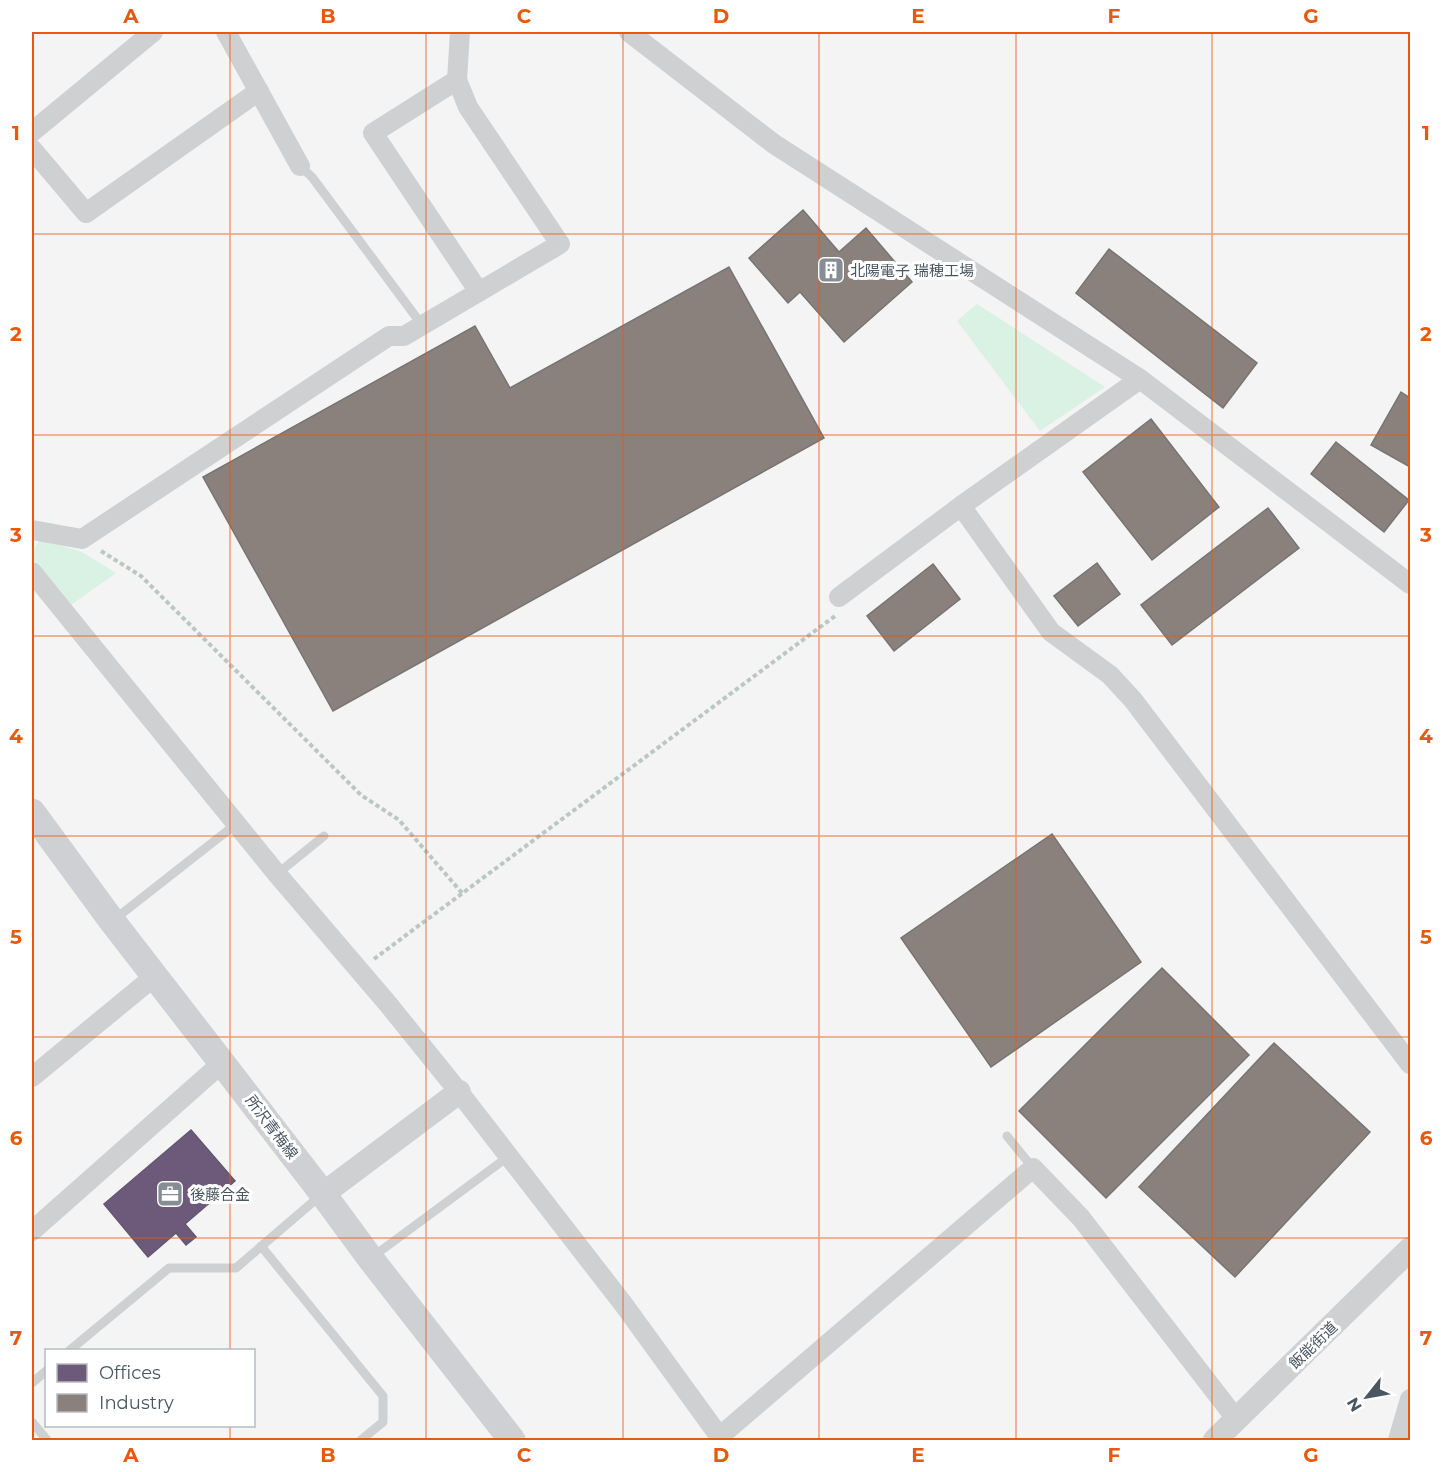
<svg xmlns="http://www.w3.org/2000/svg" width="1442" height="1472" viewBox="0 0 1442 1472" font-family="Montserrat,'Noto Sans JP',sans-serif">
<rect width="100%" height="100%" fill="#f4f4f4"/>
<!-- green -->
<path fill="#d9f2e3" d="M977,304L1105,387L1040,431L957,321Z
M40,539L82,552L116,573L71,605L32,558V553Z"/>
<!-- offices -->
<path fill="#6d597a" stroke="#625872" stroke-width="1.5" d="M191,1130L235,1181L185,1224L196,1237L186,1245L176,1233L148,1257L104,1204Z"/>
<!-- industry -->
<path fill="#8a817c" stroke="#777474" stroke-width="1.5" d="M803,210L839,252L866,228L912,282L844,342L800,292L788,303L749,258Z
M1109,249L1257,363L1223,408L1076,293Z
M729,267L824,438L333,711L203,477L475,326L510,388Z
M1401,392L1410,398V467L1371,445Z
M1151,419L1219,507L1152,560L1083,472Z
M1336,442L1409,500L1384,532L1311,474Z
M1268,508L1299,548L1172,645L1141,605Z
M1097,563L1120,594L1078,626L1054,596Z
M933,564L960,599L894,651L867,616Z
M1052,834L1141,962L991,1067L901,938Z
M1162,968L1249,1055L1106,1198L1019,1111Z
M1274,1043L1370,1132L1235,1277L1139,1187Z"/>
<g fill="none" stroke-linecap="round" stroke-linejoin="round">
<!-- path -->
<path stroke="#bcc7c4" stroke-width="4" stroke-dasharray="4.5 3" stroke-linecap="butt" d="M101,551L141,576L361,795L399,820L462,893
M374,959L835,616"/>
<!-- service -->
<path stroke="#ced0d2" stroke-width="9" d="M300,166L312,177L422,325
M277,874L324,836
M115,919L236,824
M1007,1136L1033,1168
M261,1246L383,1396V1422L361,1440
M371,1258L509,1156
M70,1350L169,1268H236L321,1195
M32,1383L46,1371
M32,1422L47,1440"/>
<!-- minor -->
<path stroke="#ced0d2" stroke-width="20" d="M226,32L300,166
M629,32L774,144L1140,379L1410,584
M457,80L373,133L479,292
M32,132L153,32
M32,149L86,213L259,91
M961,506L1051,632L1110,675L1133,700L1410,1064
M32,530L82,539L389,336H404L560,244L468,107L457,80L460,32
M32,572L277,874L388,1004L459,1092L624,1305L722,1440
M839,597L961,506L1140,379
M32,1077L155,976
M32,1231L222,1063
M719,1437L1033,1168L1081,1218L1237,1420
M1398,1440L1410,1399"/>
<!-- tertiary -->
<path stroke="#ced0d2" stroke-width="24" d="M323,1194L459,1092
M1215,1440L1410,1249"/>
<!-- secondary -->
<path stroke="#ced0d4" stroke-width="27" d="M32,812L112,921L222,1063L323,1194L370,1258L512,1440"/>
</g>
<!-- grid -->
<path fill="none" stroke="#e8590c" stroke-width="1.5" stroke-opacity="0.55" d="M230,32V1350M426,32V1440M623,32V1440M819,32V1440M1016,32V1440M1212,32V1440M32,234H1410M32,435H1410M32,636H1410M32,836H1410M32,1037H1410M32,1238H1410M230,1426V1440"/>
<!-- icons -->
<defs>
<symbol id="building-square" viewBox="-11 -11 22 22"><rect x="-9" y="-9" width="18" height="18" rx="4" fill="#868d94" stroke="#fff"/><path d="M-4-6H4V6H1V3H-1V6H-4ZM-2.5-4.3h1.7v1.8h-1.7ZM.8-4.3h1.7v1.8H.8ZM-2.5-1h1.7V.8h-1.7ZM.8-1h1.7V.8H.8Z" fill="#fff"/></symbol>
<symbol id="office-square" viewBox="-11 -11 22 22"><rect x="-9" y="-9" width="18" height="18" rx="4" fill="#868d94" stroke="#fff"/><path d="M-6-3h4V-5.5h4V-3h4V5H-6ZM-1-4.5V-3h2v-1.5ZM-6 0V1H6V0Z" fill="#fff"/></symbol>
</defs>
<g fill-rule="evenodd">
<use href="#building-square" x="816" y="255" width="30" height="30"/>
<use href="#office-square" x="155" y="1179" width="30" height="30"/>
</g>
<g text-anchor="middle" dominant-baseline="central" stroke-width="6" stroke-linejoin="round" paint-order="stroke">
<!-- poi labels -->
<g font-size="15" fill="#4a5661" stroke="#fff" text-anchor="start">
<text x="850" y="270">北陽電子 瑞穂工場</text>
<text x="190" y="1194">後藤合金</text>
</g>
<!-- street labels -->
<g font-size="15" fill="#4a5661" stroke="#fff">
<text transform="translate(272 1127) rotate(53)">所沢青梅線</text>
<text transform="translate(1313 1345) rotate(-44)">飯能街道</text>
</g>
</g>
<!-- border -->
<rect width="1442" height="1472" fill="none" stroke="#ffffff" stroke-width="66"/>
<!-- legend -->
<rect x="45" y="1349" width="210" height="78" fill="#ffffff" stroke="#b7bbc0" stroke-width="1.5"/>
<rect x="57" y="1364" width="30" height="18" fill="#6d597a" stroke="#b7bbc0" stroke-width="1.5"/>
<text x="99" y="1379" font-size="18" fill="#4a5661">Offices</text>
<rect x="57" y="1394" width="30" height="18" fill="#8a817c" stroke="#b7bbc0" stroke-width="1.5"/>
<text x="99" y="1409" font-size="18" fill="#4a5661">Industry</text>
<!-- north arrow -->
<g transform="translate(1367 1397) rotate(239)" stroke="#ffffff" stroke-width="4.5" paint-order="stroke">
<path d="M0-4.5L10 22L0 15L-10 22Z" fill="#4a5661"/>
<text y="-9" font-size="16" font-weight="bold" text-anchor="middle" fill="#4a5661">N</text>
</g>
<rect x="33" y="33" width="1376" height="1406" fill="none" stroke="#e8590c" stroke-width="2"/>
<g font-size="20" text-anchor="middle" font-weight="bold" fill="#e8590c">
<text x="131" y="23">A</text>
<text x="328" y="23">B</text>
<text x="524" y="23">C</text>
<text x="721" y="23">D</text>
<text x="918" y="23">E</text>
<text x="1114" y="23">F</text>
<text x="1311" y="23">G</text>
<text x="16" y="140">1</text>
<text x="1426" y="140">1</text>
<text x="16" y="341">2</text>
<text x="1426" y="341">2</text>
<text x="16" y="542">3</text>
<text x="1426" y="542">3</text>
<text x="16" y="743">4</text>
<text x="1426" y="743">4</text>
<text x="16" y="944">5</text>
<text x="1426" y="944">5</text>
<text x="16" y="1145">6</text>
<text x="1426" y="1145">6</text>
<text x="16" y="1345">7</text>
<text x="1426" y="1345">7</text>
<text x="131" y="1462">A</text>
<text x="328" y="1462">B</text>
<text x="524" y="1462">C</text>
<text x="721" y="1462">D</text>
<text x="918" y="1462">E</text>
<text x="1114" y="1462">F</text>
<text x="1311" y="1462">G</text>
</g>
</svg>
